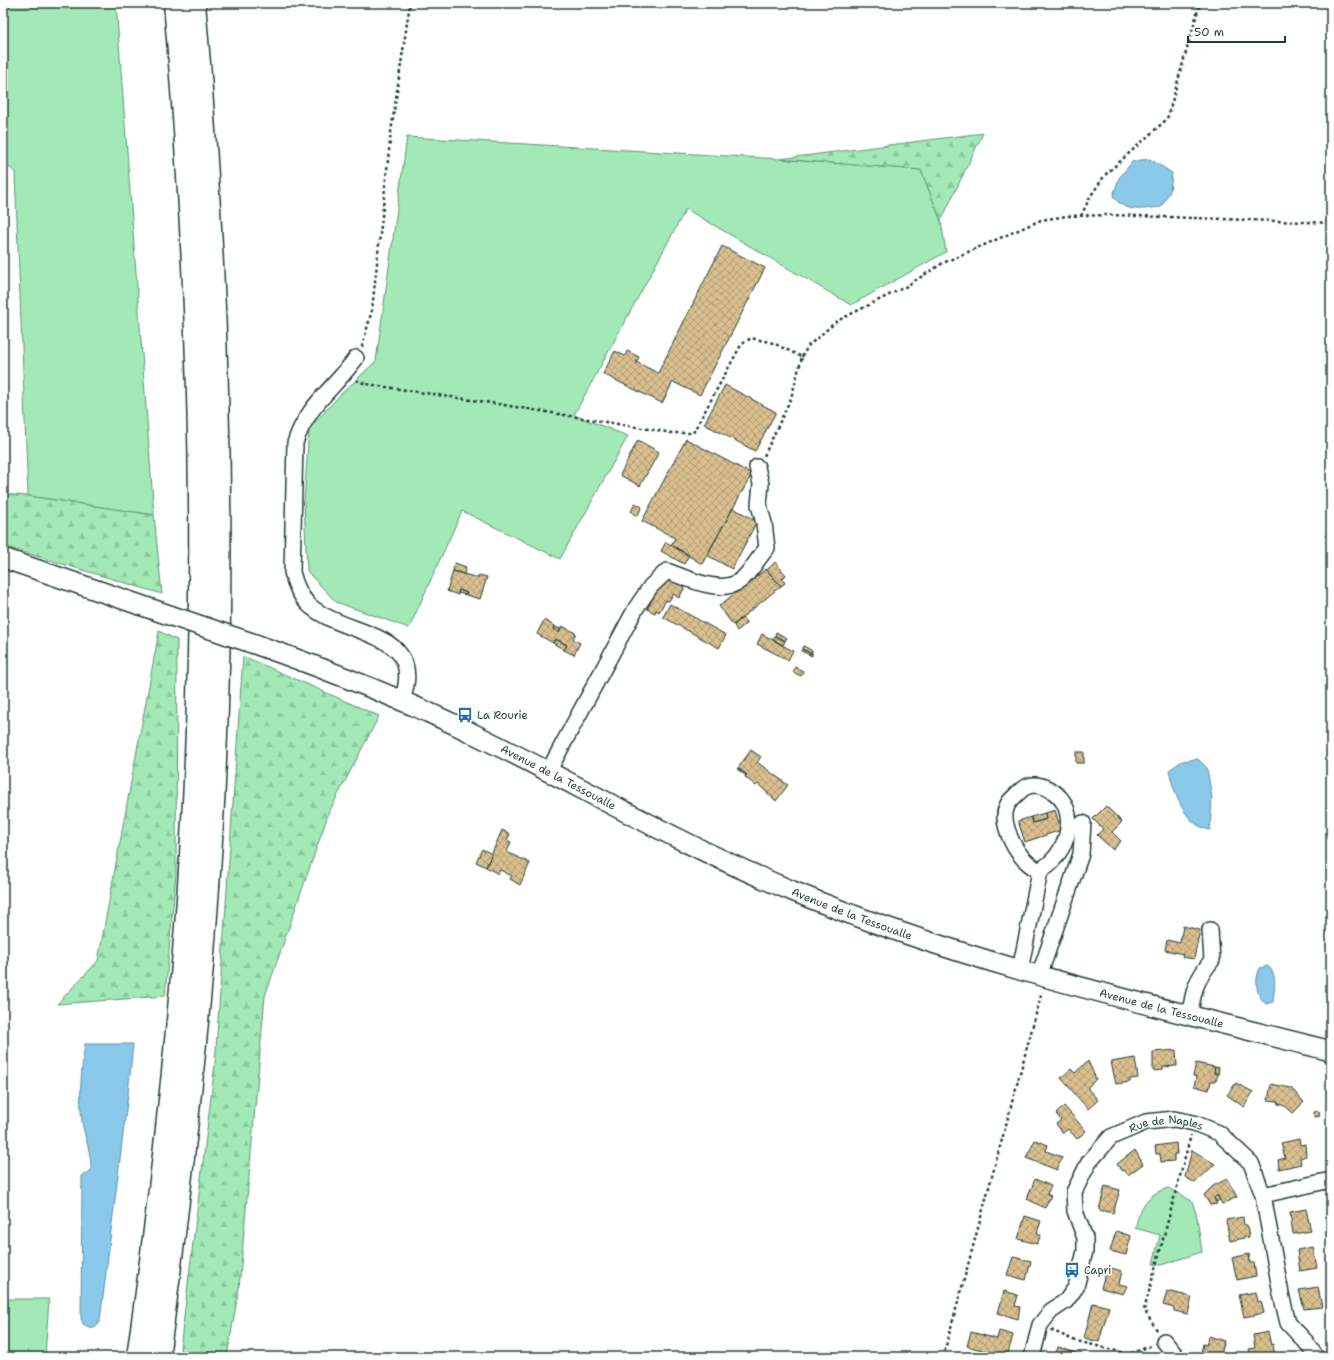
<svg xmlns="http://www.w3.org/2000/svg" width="1334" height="1360" viewBox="0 0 1334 1360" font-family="'Shantell Sans',sans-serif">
<defs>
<pattern id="forest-firs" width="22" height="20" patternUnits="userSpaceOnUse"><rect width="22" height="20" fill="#a2e9b7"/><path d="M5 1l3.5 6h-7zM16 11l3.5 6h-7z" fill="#8bc99e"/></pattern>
<pattern id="building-cross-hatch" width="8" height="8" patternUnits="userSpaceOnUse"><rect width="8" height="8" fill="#dabf8f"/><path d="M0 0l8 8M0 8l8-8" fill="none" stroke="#b09c76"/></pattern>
</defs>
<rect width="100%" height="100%" fill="#fff"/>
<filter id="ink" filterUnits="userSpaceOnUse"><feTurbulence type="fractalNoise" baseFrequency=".025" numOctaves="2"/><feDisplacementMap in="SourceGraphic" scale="8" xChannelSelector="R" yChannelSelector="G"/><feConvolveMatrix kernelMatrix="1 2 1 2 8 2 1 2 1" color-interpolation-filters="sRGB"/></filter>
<g filter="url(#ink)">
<!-- grass -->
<path fill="#a2e9b7" stroke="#609376" d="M3,3H116L154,515L28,496L15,172L3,162Z
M407,137L780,159L921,170L941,221L946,252L851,305L686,209L574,415L628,436L560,559L462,511L409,628L336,602L307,571L304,502L309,429L339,396L376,361Z
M1168,1188L1192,1201L1197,1217L1202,1252L1161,1265L1153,1264L1160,1235L1135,1228C1141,1207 1145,1195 1168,1188Z
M3,1299H49L45,1357H3Z"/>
<!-- forest -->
<path fill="url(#forest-firs)" stroke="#609376" d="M983,133L941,221L921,170L780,159Z
M3,494L28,496L154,515L162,594L3,546Z
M159,631L177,640L176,873L165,996L57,1004L98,961Z
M243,656L379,716L329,812L265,996L239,1288L227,1357H179L215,1064Z"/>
<!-- water -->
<path fill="#8ac9ea" stroke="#5f91a1" d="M1150,159L1172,173L1170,191L1161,207C1141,209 1126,214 1113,196L1119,178L1133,161Z
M1198,759L1207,768L1212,798L1210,830C1184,825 1174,793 1169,770L1182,761Z
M1268,966C1278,975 1274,990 1273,1002L1266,1004C1256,995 1254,981 1260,968Z
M85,1044H133L128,1094L100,1321L98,1325L91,1328L83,1324L81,1318L82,1175L91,1171C92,1154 85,1139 82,1122C79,1096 81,1070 85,1044Z"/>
<!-- building -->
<path fill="url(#building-cross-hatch)" stroke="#1f3d34" d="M722,246L765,268L700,395L673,382L662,403L603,374L615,351L625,356L627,351L639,357L636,362L658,373Z
M725,385L776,412L755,451L704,424Z
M686,439L752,474L702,564L671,545L675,538L642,521Z
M638,440L659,452L640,486L620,475Z
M635,503L642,507L637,516L631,512Z
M733,508L757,521L732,569L707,555Z
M666,542L689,555L684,564L661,551Z
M775,562L786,575L782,579L785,583L781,586L767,570Z
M455,563L466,567L464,574L453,571Z
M766,569L781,586L733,625L719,606Z
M453,571L478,578L479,575L487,577L480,599L466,595L467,593L459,590L458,595L447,591Z
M669,578L685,587L679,598L673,594L669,601L666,600L659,612L656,610L655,613L647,609L658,589Z
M459,590L467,593L466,595L458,593Z
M670,604L726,635L719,648L663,617Z
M742,618L747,623L737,631L734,625Z
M544,620L554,626L553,629L559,633L562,626L576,633L573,639L580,643L574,655L564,650L567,645L555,639L553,643L537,634Z
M554,626L560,629L559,633L553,629Z
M776,632L787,638L785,641L775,636Z
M762,634L793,651L788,660L757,644Z
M775,636L785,641L783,645L773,640Z
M555,639L567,645L564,650L553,643Z
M804,646L812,651V654L802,649Z
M802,649L812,654V656L801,651Z
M795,667L803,671L801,676L793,672Z
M751,750L761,757L757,762L788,785L776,801L758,784L756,786L745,777L747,775L738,768Z
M1076,752H1084V763H1076Z
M738,768L747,775L746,776L737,769Z
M1106,806L1122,822L1112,832L1121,841L1113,850L1097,835L1103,829L1093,819Z
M1055,810L1061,830L1025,842L1018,821L1031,817L1033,823L1046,819L1045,813Z
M1045,813L1046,819L1033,823L1031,817Z
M502,830L510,834L507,840L511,842L507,852L530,863L520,885L510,879L512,876L500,870L498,874L486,867Z
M482,849L492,854L486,867L476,862Z
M1183,926L1200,930L1194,959L1182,957L1183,954L1165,950L1167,940L1180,943Z
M1176,1050L1177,1066L1163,1067V1070L1153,1071V1052Z
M1135,1058L1138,1078L1130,1079V1082L1116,1084L1111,1062Z
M1088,1061L1096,1079L1088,1087V1089L1098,1100L1088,1109L1061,1078L1071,1069L1075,1073Z
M1196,1063L1215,1067L1214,1073L1218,1074L1216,1081H1211L1209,1090L1194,1086L1196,1077L1193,1076Z
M1215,1067L1219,1068L1218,1074L1214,1073Z
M1236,1083L1253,1092L1244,1107L1227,1095Z
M1271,1084L1291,1088L1304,1102L1293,1113L1285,1106L1278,1104L1277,1101L1268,1100Z
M1064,1106L1086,1131L1077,1139L1068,1129L1063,1133L1056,1124L1061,1120L1056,1114Z
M1319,1111L1320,1116L1314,1117V1112Z
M1299,1139L1300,1145L1305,1144L1306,1156L1300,1158L1301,1164L1279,1169L1278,1160L1285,1158L1281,1143Z
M1035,1140L1048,1145L1046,1151L1062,1157L1057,1170L1026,1158Z
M1176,1143L1177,1154H1174V1161L1161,1162L1160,1154H1156L1155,1146Z
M1135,1150L1143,1164L1128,1175L1124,1170L1122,1171L1117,1164Z
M1192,1150L1215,1164L1195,1183L1185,1177Z
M1035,1179L1051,1186L1047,1194L1051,1196L1045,1208L1027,1199Z
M1227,1179L1237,1197L1222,1204L1217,1195L1214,1198L1217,1204L1210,1205L1204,1195L1213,1186Z
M1105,1186L1120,1190L1113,1213L1099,1210Z
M1217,1195L1220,1200L1216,1202L1214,1198Z
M1306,1209L1311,1231L1293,1234L1290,1212Z
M1025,1216L1041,1221L1037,1233L1041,1235L1037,1244L1018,1239Z
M1243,1217L1244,1225H1247L1249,1237L1230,1241L1226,1220Z
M1116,1231L1131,1236L1126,1255L1110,1251Z
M1313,1247L1317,1268L1300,1271L1297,1250Z
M1249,1254L1250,1263H1254L1256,1276L1237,1280L1232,1258Z
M1013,1257L1031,1261L1026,1280L1007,1275Z
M1107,1267L1122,1271L1119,1284L1127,1286L1123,1294L1101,1288Z
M1318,1287L1322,1307L1304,1309L1299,1290Z
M1004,1291L1018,1295L1015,1306L1020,1307L1018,1319L998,1313Z
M1167,1291L1192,1297L1188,1314L1174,1311V1308L1163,1305Z
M1256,1292L1258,1302L1261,1301L1264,1313L1244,1317L1239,1295Z
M1093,1303L1109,1307L1099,1342L1084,1338Z
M999,1331L1013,1335L1007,1357L967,1346L971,1332L997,1339Z
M1268,1332L1271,1345L1273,1344L1275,1357H1251L1249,1349L1255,1348L1253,1335Z
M1209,1336L1224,1341L1219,1357H1200L1203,1344L1206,1345Z
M1058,1347L1076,1353L1075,1357H1055Z"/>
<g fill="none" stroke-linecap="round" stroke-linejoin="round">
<defs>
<g id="minor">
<path d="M356,358C334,389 307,405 295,443L292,572C295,584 299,595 308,604C343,638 428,628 402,700"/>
<path d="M548,772L636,608L651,586L667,571C687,578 722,596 741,580C751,572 758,558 767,548L764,523L759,505L761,484L757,467"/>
<path d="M1020,970L1040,871C1048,865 1056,859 1061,849C1068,838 1071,820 1066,808C1061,793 1039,779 1024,788C1021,790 1018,793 1015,796C1004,805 1003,816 1007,829C1012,846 1023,863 1040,871"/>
<path d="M1039,976L1081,854L1083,823"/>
<path d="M1190,1015C1193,990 1196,980 1212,960L1210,930"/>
<path d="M1263,1195L1331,1180"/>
<path d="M1164,1341L1177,1357"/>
<path id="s1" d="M1032,1357L1040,1325L1051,1311L1066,1301L1076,1287L1085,1251V1238L1075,1211L1074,1192L1089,1162L1111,1137L1146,1122L1174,1119L1194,1123L1219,1133L1251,1163L1263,1195L1281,1294L1288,1323L1306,1342L1316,1357"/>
</g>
<g id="major">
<path d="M3,558L172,616"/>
<path id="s2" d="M249,642C326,669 402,698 476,735C582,787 685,847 795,892C967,964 1150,1005 1331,1051"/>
</g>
<path id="highway" d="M138,1357C171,1125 195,892 199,657C204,439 194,221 175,3
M158,1357C185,1159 207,960 215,760C226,507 216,255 194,3"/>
</defs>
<!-- minor casing -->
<use href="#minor" stroke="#1f3d34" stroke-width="18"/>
<!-- major casing -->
<use href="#major" stroke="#1f3d34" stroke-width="22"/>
<!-- highway casing -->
<use href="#highway" stroke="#1f3d34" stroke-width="25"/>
<!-- path -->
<path stroke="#1f3d34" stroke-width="2.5" stroke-dasharray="3 3" stroke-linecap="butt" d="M1081,216L1090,197L1105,175L1167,119L1200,3
M362,347L372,310L391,132L410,3
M802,357L808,346L837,321L905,287L943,263L1041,220L1067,216L1112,215L1331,223
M356,380L366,384L498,404L672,433H693L741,345L751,338L773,343L802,357L791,398L764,456
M1051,1330L1073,1340L1129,1354L1153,1345
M1157,1330L1144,1310L1191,1135
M943,1357L1042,992"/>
<!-- minor -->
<use href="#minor" stroke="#fff" stroke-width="15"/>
<!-- major -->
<use href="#major" stroke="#fff" stroke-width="19"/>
<!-- highway -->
<use href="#highway" stroke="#fff" stroke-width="22"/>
<defs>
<path id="major-bridge" d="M172,616L249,642"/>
</defs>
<!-- major-bridge casing -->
<use href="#major-bridge" stroke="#1f3d34" stroke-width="22" stroke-linecap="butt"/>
<!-- major-bridge -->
<use href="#major-bridge" stroke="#fff" stroke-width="19"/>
</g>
</g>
<!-- icons -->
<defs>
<symbol id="bus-bare" viewBox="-9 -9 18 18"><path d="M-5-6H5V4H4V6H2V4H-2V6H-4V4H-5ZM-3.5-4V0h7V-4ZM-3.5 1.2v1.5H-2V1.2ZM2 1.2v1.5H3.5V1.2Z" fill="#1f6fb2" stroke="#fff" stroke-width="2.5" paint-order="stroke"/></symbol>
</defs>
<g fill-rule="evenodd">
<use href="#bus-bare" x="454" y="704" width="22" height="22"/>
<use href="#bus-bare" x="1061" y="1259" width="22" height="22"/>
</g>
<g text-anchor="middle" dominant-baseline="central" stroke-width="3.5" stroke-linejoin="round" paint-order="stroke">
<!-- poi labels -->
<g font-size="11" fill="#1f3d34" stroke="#fff" text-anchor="start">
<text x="477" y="715">La Rourie</text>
<text x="1084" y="1270">Capri</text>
</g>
<!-- street labels -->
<g font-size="11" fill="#1f3d34" stroke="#fff">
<text stroke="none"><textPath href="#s2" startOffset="338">Avenue de la Tessoualle</textPath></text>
<text stroke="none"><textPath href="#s2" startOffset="662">Avenue de la Tessoualle</textPath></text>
<text stroke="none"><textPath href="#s2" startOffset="986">Avenue de la Tessoualle</textPath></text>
<text stroke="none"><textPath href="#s1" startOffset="309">Rue de Naples</textPath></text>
</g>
</g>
<!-- margin -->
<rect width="1334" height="1360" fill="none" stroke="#fff" stroke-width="16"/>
<rect x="8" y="8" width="1318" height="1344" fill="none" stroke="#1f3d34" stroke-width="1.5" filter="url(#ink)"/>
<!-- scale -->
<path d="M1188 36v6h97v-6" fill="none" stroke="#1f3d34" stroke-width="2"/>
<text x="1194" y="36" font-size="12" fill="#1f3d34" stroke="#ffffff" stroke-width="3" paint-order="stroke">50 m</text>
</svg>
